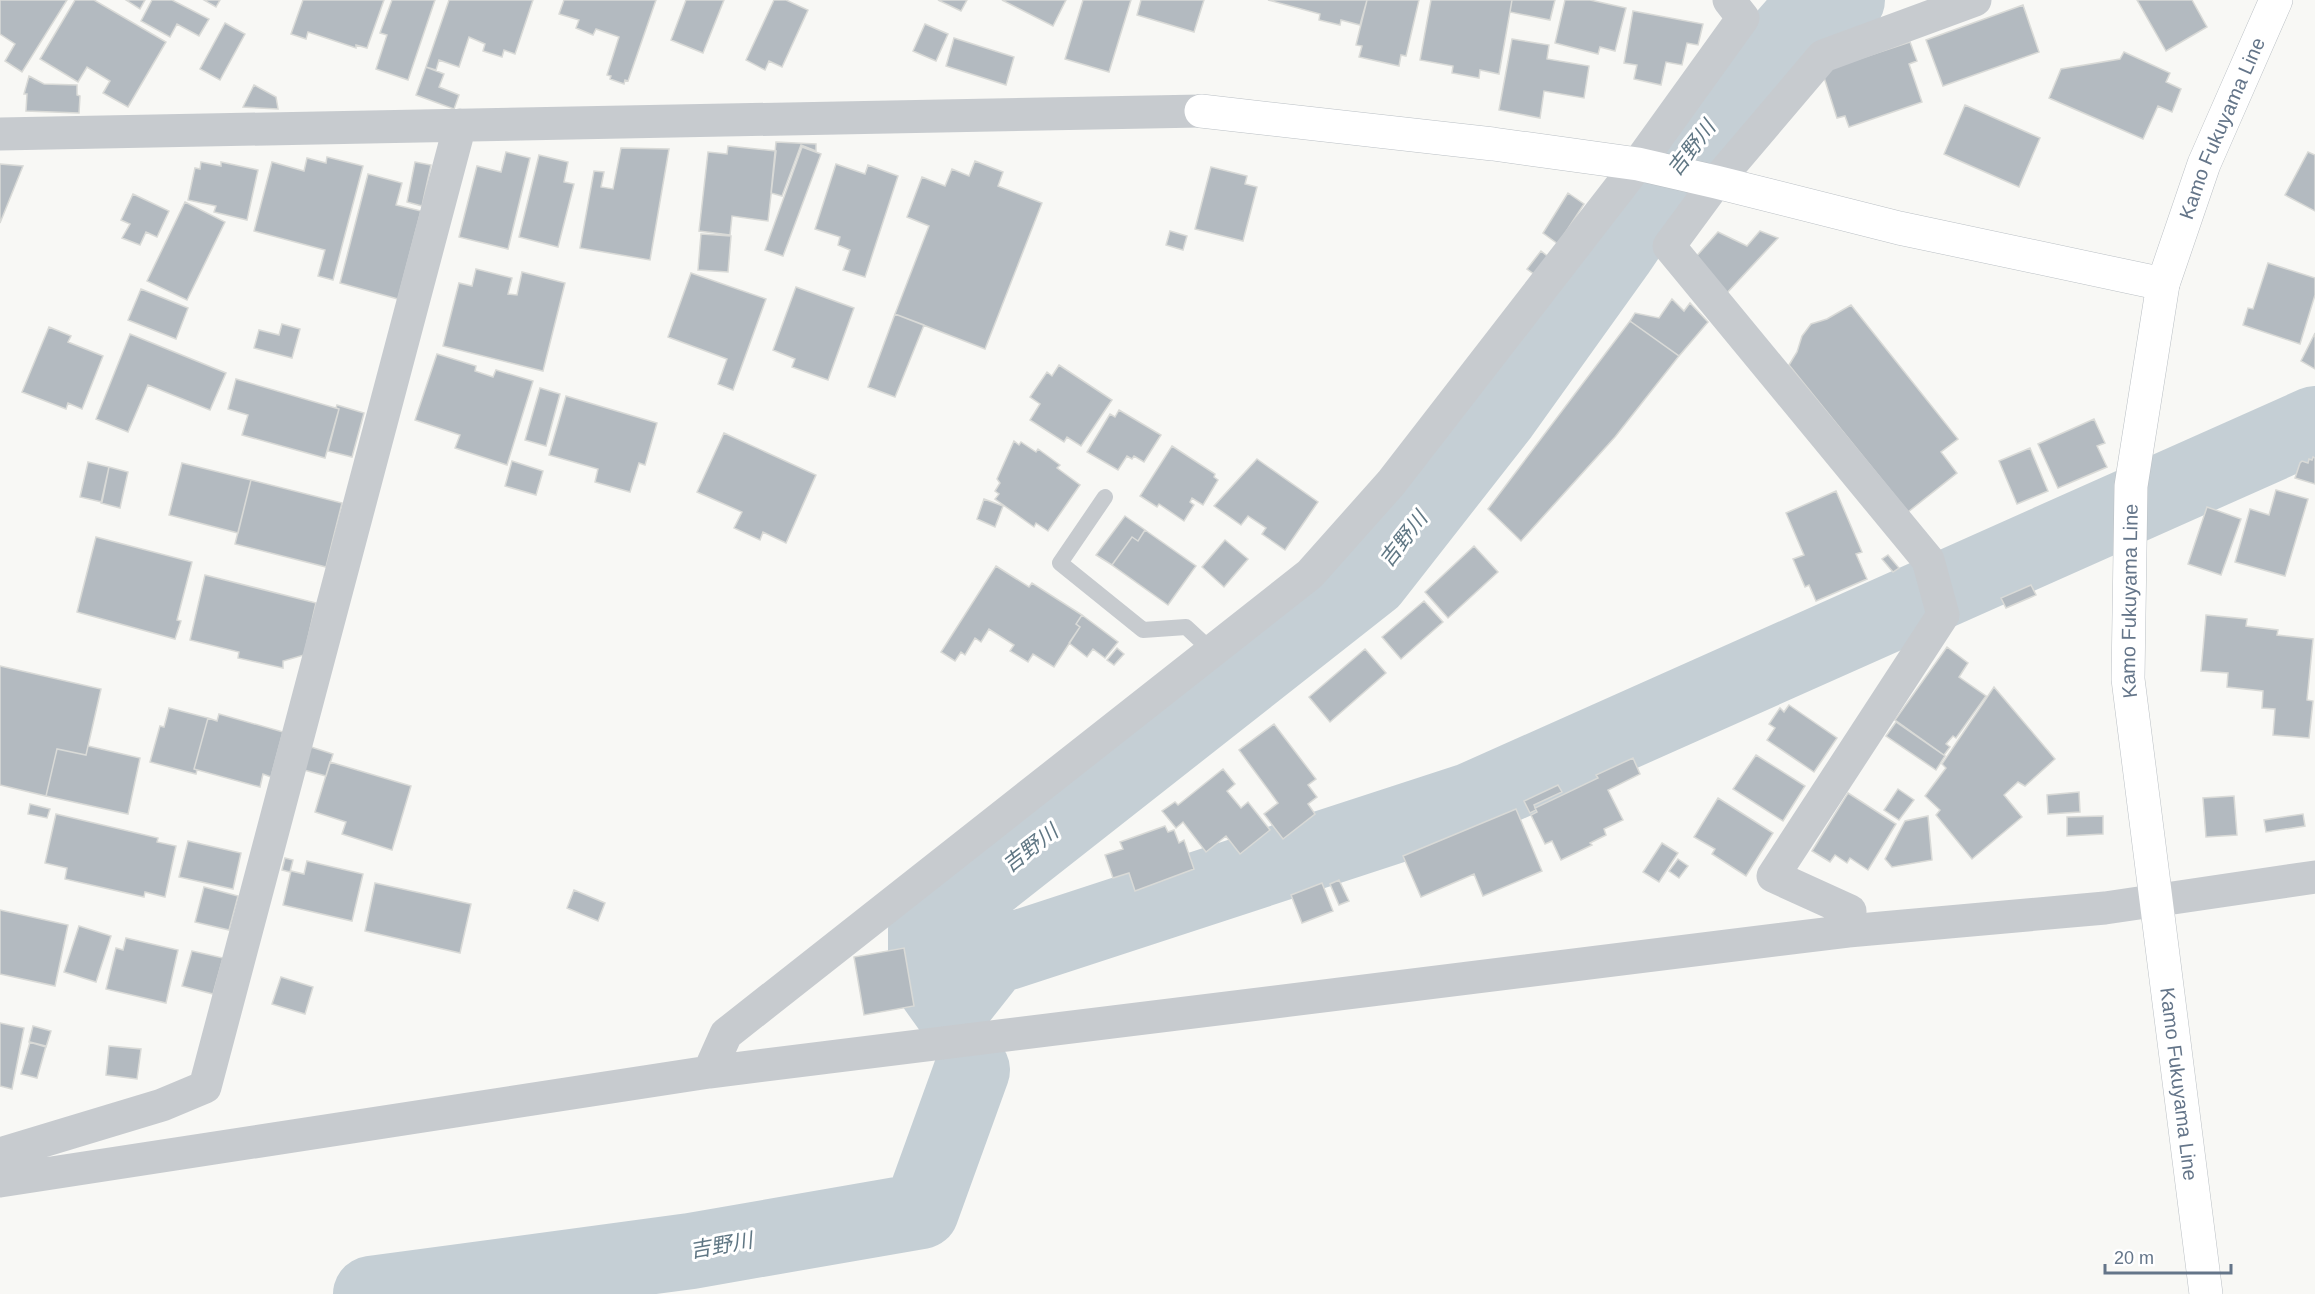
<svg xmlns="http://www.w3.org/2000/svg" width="2315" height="1294" viewBox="0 0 2315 1294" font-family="Arial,'Noto Sans JP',sans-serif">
<rect width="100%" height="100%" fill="#f8f8f5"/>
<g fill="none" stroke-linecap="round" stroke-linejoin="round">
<!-- river -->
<path stroke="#c5cfd5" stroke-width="76" d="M1847,0L1798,22L1686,150L1617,252L1501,414L1371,580L926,930V974L951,1009L992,957L1472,800L2315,424
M371,1294L691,1251L921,1211L972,1070"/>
</g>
<!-- building -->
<path fill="#b3bac0" stroke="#d9dad7" stroke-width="1.5" d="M0,0H67L22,72L5,61L15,44L0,34Z
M75,0H94L166,42L128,107L103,93L110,81L87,67L78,82L40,59Z
M126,0H145L140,9Z
M152,0H172L209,19L199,36L177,24L170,37L141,21Z
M204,0H220L216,7Z
M303,0H384L367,48L356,45V48L308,32L306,39L291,34Z
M392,0H435L408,80L376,69L387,35L380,33Z
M449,0H533L515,54L504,50L502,57L483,51L485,44L469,37L459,67L439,60L436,70L426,67Z
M564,0H656L628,81L625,80L624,84L610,79L611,76L607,75L619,37L596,29L593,35L576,28L579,20L559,14Z
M686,0H724L703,53L671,40Z
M774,0H786L808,10L782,67L769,61L765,70L746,60Z
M938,0H967L961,11Z
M1002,0H1066L1053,26Z
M1083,0H1131L1109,72L1065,59Z
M1141,0H1204L1194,32L1137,15Z
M1268,0H1367L1360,25L1341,20L1340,25L1319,20L1320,14Z
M1367,0H1419L1406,56L1401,55L1399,66L1359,57L1362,46L1356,45Z
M1431,0H1512L1499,74L1480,70L1479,78L1452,73L1453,66L1420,60Z
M1512,0H1555L1550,20L1510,12Z
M1565,0H1590L1626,8L1615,51L1600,47L1598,54L1555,43Z
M2137,0H2192L2207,27L2166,51Z
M2023,5L2039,52L1943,86L1926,40Z
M1633,11L1703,24L1698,45L1687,43L1682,65L1666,62L1661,85L1634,79L1637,65L1624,63Z
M225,23L245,34L220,80L200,69Z
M925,24L948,34L936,61L913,51Z
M954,38L1014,57L1006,85L946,66Z
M1512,39L1549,45L1547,59L1589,66L1584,98L1544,91L1540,118L1499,110Z
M1910,42L1917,61L1909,64L1922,102L1849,127L1845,116L1837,118L1822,71Z
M2124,52L2170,73L2166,82L2181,89L2172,112L2158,106L2143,139L2049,98L2061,69L2120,59Z
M426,67L444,74L439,87L459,95L454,109L416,95Z
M29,76L44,84L77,85V95L80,96L79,113L26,111L27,94H24Z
M254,85L276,97L278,109L243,107Z
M1965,105L2040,138L2019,187L1944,154Z
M776,142L816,144V151L801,145L782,196L771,193Z
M728,146L776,151L768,221L732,216L730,235L699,231L708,152L727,154Z
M802,147L821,154L783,256L765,250Z
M621,148L669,149L650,260L580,248L594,171L604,172L601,187L613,189Z
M506,152L530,158L508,249L459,237L477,166L501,172Z
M2308,152L2315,155V211L2285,195Z
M539,155L568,162L564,182L574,184L558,247L519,237Z
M327,157L363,166L333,280L318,276L325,250L254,231L272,162L304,171L307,158L326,163Z
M975,161L1003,172L998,186L1042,203L985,349L895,314L929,226L907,217L922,177L945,186L952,169L969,176Z
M201,162L221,166V162L258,170L247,220L214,212L216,206L188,200L195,168L200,169Z
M415,162L431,165L422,206L407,202Z
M0,164L23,166L0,223Z
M836,164L865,174L868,165L898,176L865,277L843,270L850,250L838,245L840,237L815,229Z
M1211,167L1247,176L1245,184L1257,187L1243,241L1195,229Z
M368,174L402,183L396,205L421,211L398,299L340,283Z
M1568,193L1584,204L1558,244L1543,233Z
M133,194L169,211L157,237L146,232L140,245L122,238L130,224L121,220Z
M185,202L225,222L187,300L147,281Z
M1170,231L1187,236L1183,250L1166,245Z
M1760,231L1778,238L1724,296L1694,259L1718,232L1747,246Z
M701,234L731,236L728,272L698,270Z
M1541,251L1551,259L1538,277L1527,269Z
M2268,263L2315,278V295L2300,344L2243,325L2248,308L2253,309Z
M476,269L512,278L508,294L517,295L522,272L565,283L543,371L443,346L459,283L472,286Z
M691,273L766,299L733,390L718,384L727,359L668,337Z
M796,287L854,308L828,380L792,367L795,359L773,350Z
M141,289L188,308L176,339L128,320Z
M1672,299L1684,311L1690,303L1708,322L1679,356L1630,321L1635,313L1659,318Z
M1851,305L1958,439L1941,452L1957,473L1908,512L1789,365L1797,352L1802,336L1811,324L1827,319Z
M895,314L924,325L895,397L868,387Z
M1630,321L1679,356L1615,437L1521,541L1488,509Z
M282,324L300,329L292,358L254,348L259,330L279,335Z
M49,327L71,336L68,342L103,356L82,409L68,403L66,409L22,392Z
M2315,333V369L2301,361Z
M130,334L226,373L210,410L148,385L128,432L96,419Z
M437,354L476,366L475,371L493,377L496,370L533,381L507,465L455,448L460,435L415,420Z
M1059,365L1112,400L1081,446L1067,437L1064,442L1030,420L1040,404L1030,397L1047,372L1052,376Z
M236,379L339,409L325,458L242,435L248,415L228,409Z
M540,388L560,394L546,446L525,440Z
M566,396L657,423L645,465L639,463L630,492L595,482L598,469L549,455Z
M337,405L364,413L352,457L328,451L339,409L336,408Z
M1119,410L1161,435L1144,462L1134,456L1132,459L1127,456L1118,470L1087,452L1110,414L1115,417Z
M2094,419L2105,443L2097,446L2107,467L2058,488L2038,444Z
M724,433L816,475L786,543L763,532L760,540L734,528L742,512L697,492Z
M1014,441L1019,445L1021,442L1036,452L1038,449L1060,465L1057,468L1080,485L1048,531L1036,523L1034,527L995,499L999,494L995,491L1000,483L997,479Z
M1172,446L1215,474L1214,477L1218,480L1203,505L1192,498L1190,502L1194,505L1184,521L1159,504L1157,507L1140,496Z
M2030,448L2048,491L2017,504L1999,461Z
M2313,457L2315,458V484L2295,478L2300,463L2302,461L2308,463L2309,459L2312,460Z
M1257,459L1318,502L1285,550L1262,534L1266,528L1248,516L1241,525L1214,506Z
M512,461L543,471L536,495L505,486Z
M88,462L109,467L102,502L80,497Z
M182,463L251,480L238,533L169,515Z
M109,467L128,472L120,508L101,503Z
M251,480L342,503L326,567L235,544Z
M2276,490L2308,499L2285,576L2235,562L2250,509L2269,515Z
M1836,491L1862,552L1856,554L1867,579L1816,601L1809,585L1805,587L1793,559L1804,555L1786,513Z
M984,499L1003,506L995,527L977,519Z
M2207,507L2241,519L2221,575L2188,564Z
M1125,516L1145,530L1138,541L1132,537L1112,565L1096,555Z
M1145,530L1196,566L1168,605L1112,565L1132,537L1138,541Z
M96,537L192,562L177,620L181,621L175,639L77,612Z
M1225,540L1248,559L1224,587L1202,567Z
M1474,546L1498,572L1448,618L1425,592Z
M1888,555L1899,568L1893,572L1882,559Z
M996,566L1029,587L1032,583L1082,615L1076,624L1080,627L1054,667L1033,654L1028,662L1010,651L1014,645L989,629L981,642L975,638L965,655L961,652L955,661L941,652Z
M205,575L316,603L304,655L283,661V668L238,658L239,652L190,640Z
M2031,585L2036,595L2006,608L2001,598Z
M1424,601L1443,622L1401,659L1382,637Z
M1082,615L1118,642L1105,658L1093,649L1087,657L1069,643L1080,627L1076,624Z
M2206,615L2247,619L2246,626L2278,630L2277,635L2313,639L2307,700L2313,701L2309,738L2273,735L2275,709L2262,708L2263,691L2227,687L2228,673L2201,671Z
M1947,647L1968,663L1959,677L1986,696L1956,738L1953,736L1946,744L1950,747L1944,755L1895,720Z
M1117,648L1124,654L1114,665L1107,660Z
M1365,649L1386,673L1330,722L1309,697Z
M0,666L101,689L86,755L57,749L46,796L0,785Z
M1994,687L2055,759L2025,786L2018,782L2004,795L2022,817L1972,859L1936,815L1940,810L1925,796L1946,768L1942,764Z
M1789,705L1837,738L1814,772L1767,740L1775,728L1769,724L1780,708L1784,712Z
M169,708L208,718L194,769L197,770L196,774L150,762L160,726L164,727Z
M219,714L283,732L271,777L263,774L260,787L194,769L208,718L217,721Z
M1896,722L1945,756L1936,770L1886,736Z
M1274,724L1316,779L1308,785L1317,797L1308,804L1315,814L1283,839L1264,814L1278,803L1239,750Z
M88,746L140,758L128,814L46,796L57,749L86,755Z
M311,747L333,754L326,776L304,770Z
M1756,755L1805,786L1783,821L1733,789Z
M1633,758L1640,774L1608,790L1623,820L1604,829L1606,835L1590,843L1592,845L1561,860L1552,841L1545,844L1531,815L1537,812L1535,808L1598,778L1596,775Z
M330,762L411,786L392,850L342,834L346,822L315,812Z
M1223,769L1235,784L1227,791L1241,808L1248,802L1270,830L1240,854L1226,836L1206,852L1183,822L1176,828L1162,811L1175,802L1178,805Z
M1558,785L1562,792L1534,805L1536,810L1530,813L1524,801Z
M1898,789L1914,800L1899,820L1884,810Z
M2079,792L2080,812L2048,814L2047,795Z
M1848,793L1896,824L1868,870L1850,858L1847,863L1835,855L1830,862L1812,851Z
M2234,796L2237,835L2206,837L2203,798Z
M1718,798L1773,833L1746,876L1712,854L1715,849L1694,837Z
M30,804L50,809L47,818L28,814Z
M1516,809L1542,871L1483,896L1474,874L1421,897L1403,856Z
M56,814L158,838L157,842L176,846L165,897L145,892L144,897L65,879L67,868L45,863Z
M2303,814L2305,826L2266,832L2264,820Z
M1928,816L1932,860L1892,867L1885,859L1905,821Z
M2103,816V834L2067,836V817Z
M1165,826L1168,832L1174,830L1179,843L1184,840L1194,869L1135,891L1129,873L1113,878L1105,855L1123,849L1120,842Z
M188,841L241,853L233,889L179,877Z
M1662,843L1678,853L1659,882L1643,872Z
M285,858L293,860L290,872L282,870Z
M1678,859L1688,866L1679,878L1669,871Z
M307,861L363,874L352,921L283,905L291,871L304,874Z
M1339,880L1349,901L1339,905L1330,884Z
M375,883L471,904L460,953L365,931Z
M1322,883L1333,911L1302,923L1291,895Z
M204,887L238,896L229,930L195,922Z
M574,890L605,903L598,921L567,908Z
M0,910L68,925L55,986L0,974Z
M79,926L111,936L96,982L64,972Z
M126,938L178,950L166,1003L106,989L116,948L123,950Z
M904,948L914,1006L864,1015L854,957Z
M192,951L223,958L213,994L182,986Z
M281,977L313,987L305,1014L272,1004Z
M0,1023L24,1028L12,1089L0,1086Z
M33,1026L51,1031L46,1047L29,1042Z
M30,1042L46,1046L37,1078L21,1074Z
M109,1046L141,1049L137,1079L106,1075Z"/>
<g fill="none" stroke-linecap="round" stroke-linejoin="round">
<defs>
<g id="secondary">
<path d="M1201,111L1493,144L1638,164L1716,182L1899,228L2163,284"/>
<path id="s1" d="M2206,1294L2128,679L2131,486L2163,284L2204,164L2276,0"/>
</g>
</defs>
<!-- secondary casing -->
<use href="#secondary" stroke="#bbc0c5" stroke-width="34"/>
<!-- lane -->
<path stroke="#c7cbcf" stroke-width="16" d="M1105,497L1060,563L1143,630L1186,627L1213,652"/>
<!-- street -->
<path stroke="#c7cbcf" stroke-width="33" d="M0,134L1201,111
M1848,931L1850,911L1773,876L1943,615L1928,560L1669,246L1716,182L1823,56L1975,0
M709,1072L726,1034L1310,574L1391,483L1638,164L1743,18L1729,0
M0,1154L162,1105L205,1087L460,125
M0,1181L709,1072L1848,931L2105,908L2315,877"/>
<!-- secondary -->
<use href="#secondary" stroke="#fff" stroke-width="33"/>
</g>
<g text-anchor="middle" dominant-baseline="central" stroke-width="6" stroke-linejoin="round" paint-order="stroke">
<!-- street labels -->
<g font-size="20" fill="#647589" stroke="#fff">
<text stroke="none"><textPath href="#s1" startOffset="1184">Kamo Fukuyama Line</textPath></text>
<text stroke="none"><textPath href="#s1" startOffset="698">Kamo Fukuyama Line</textPath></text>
<text transform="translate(2179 1084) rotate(83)">Kamo Fukuyama Line</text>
</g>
<!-- water labels -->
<g font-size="21" font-style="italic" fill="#607784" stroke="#fff">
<text transform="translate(1691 148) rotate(-52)">吉野川</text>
<text transform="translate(1403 539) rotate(-52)">吉野川</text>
<text transform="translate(1030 848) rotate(-38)">吉野川</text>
<text transform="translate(721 1245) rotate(-10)">吉野川</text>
</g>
</g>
<!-- scale -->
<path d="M2105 1264v9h126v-9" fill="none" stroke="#647589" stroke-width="3"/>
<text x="2114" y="1264" font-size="18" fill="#647589" stroke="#ffffff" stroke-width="4.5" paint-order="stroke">20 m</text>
</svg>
